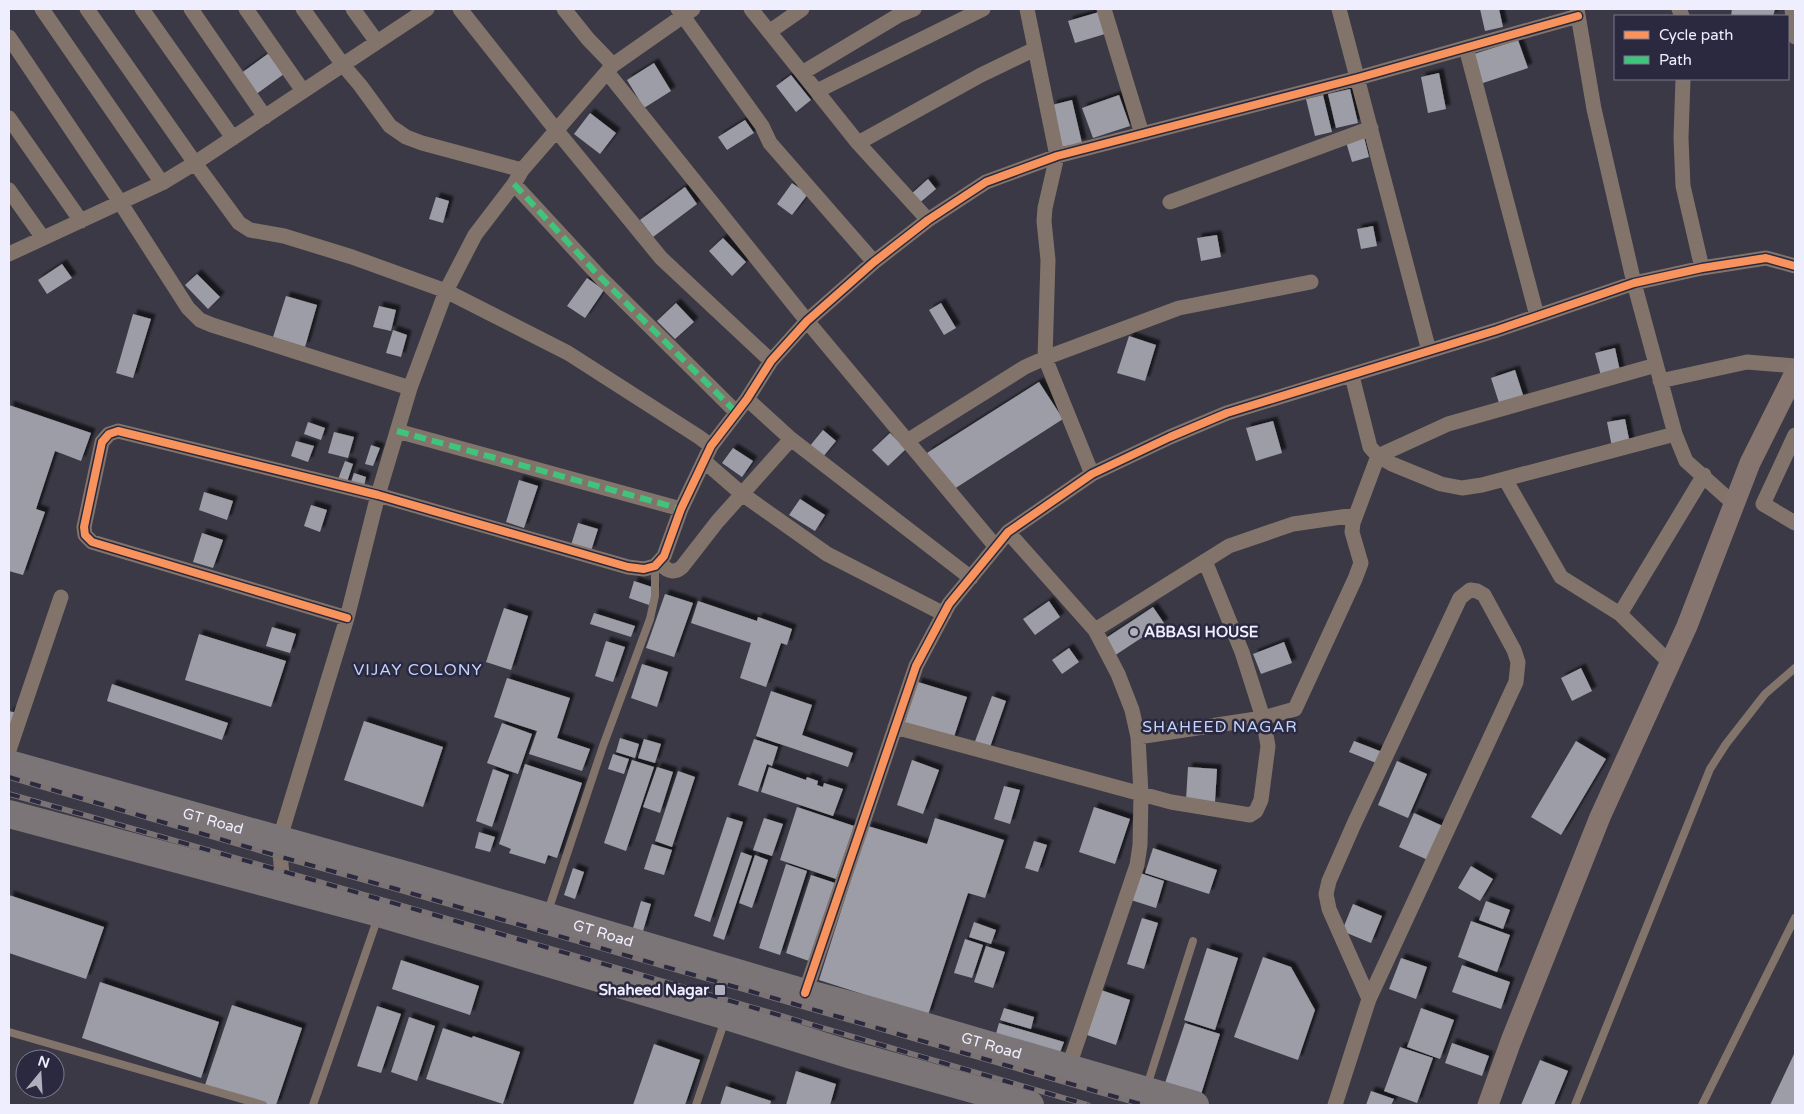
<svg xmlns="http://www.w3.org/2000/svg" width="1804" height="1114" viewBox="0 0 1804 1114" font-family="'Varela Round',sans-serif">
<defs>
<filter id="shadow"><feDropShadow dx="4.5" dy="-4.5" stdDeviation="1" flood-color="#0009"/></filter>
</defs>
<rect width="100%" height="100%" fill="#3a3945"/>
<!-- building -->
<path fill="#9d9da7" filter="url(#shadow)" d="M1480,9H1499L1503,27L1485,31Z
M1732,9H1775L1773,16H1731Z
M1099,12L1105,34L1075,43L1068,21Z
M1518,40L1528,68L1480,84L1471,55Z
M269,53L284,74L255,95L240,74Z
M654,63L671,91L644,108L627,80Z
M1439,73L1446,109L1428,113L1421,77Z
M791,75L811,100L796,112L776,86Z
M1350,89L1358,123L1336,128L1328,94Z
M1119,95L1130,126L1093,138L1082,108Z
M1323,95L1332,132L1315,136L1306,99Z
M1072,100L1082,143L1061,147L1052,105Z
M590,113L616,133L600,154L574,134Z
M745,120L754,133L727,150L718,137Z
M1364,137L1369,157L1352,162L1346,142Z
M928,179L936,189L917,205L909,196Z
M792,183L808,194L792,215L777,204Z
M685,187L697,204L653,237L640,220Z
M436,197L449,201L443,223L429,219Z
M1373,226L1377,246L1361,249L1357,229Z
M1217,235L1221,257L1201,261L1197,238Z
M723,238L746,262L732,276L709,251Z
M62,264L72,278L47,294L38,280Z
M197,274L220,297L208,309L185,285Z
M587,278L604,290L585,318L567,306Z
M286,296L317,305L305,347L273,337Z
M676,303L694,322L675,339L657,321Z
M941,303L956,328L944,335L929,310Z
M379,306L396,310L391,331L373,327Z
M133,314L151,319L133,378L116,373Z
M393,330L407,335L401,357L386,353Z
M1129,336L1156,345L1145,381L1117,373Z
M1615,348L1620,371L1601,376L1595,353Z
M1515,370L1524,398L1500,406L1491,378Z
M1039,382L1063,419L951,491L927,453Z
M9,405L91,433L81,461L55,451L36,509L45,512L23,575L9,571Z
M1625,419L1630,444L1612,447L1607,422Z
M1273,421L1282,453L1256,461L1246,428Z
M308,422L325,428L321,440L304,434Z
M823,430L836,441L822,458L809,447Z
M334,432L354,437L348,458L328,453Z
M890,433L906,449L888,466L872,450Z
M296,441L314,446L308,462L291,456Z
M371,445L380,448L373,466L365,464Z
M733,448L753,461L742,477L722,463Z
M345,461L353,464L346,485L337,482Z
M354,473L366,477L364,486L351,482Z
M519,480L538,486L524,528L506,522Z
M204,492L233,501L227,520L199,510Z
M800,499L825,515L815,531L789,515Z
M311,505L327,510L320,532L304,526Z
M578,523L598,529L591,551L571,545Z
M202,533L223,540L213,568L193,562Z
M634,581L655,588L649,605L629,598Z
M665,594L693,603L674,657L646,648Z
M698,601L757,621L758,617L792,629L787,645L781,643L766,687L740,678L751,643L691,623Z
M1049,601L1060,617L1035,635L1023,619Z
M1153,607L1164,623L1114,656L1103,640Z
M504,608L528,616L511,670L486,662Z
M594,613L635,626L631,637L590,624Z
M272,627L296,634L290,653L266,646Z
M199,634L286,661L271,707L185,680Z
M606,641L625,647L613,682L595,676Z
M1284,642L1292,663L1261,674L1253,654Z
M1069,648L1079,662L1062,674L1052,660Z
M642,664L668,672L657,707L631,698Z
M1581,668L1592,691L1572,701L1561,678Z
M507,678L570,698L557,738L590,749L582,771L529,754L537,731L494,717Z
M918,682L967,697L953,740L904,724Z
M112,684L228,723L222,740L107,701Z
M771,691L812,705L802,735L853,753L848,767L756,736Z
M992,696L1006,701L989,750L974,744Z
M9,711L20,714L9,742Z
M364,721L443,747L423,807L344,780Z
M502,723L532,734L518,774L487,763Z
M620,738L639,744L635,758L616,752Z
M644,739L661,744L655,763L638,758Z
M754,739L778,747L772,766L767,764L758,792L738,785Z
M1354,741L1385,753L1381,765L1349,752Z
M1576,741L1606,759L1561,835L1531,817Z
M613,754L629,759L624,774L608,769Z
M632,760L654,767L626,851L604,843Z
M912,760L939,770L923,814L897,805Z
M1397,761L1427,774L1408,818L1378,805Z
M525,764L582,783L557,858L548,855L545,864L509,853L511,849L499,844Z
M657,767L673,772L660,813L643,807Z
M769,767L806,780L807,777L818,781L817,785L823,787L824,783L843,789L833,816L761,792Z
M1188,767L1217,769L1215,802L1186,800Z
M493,769L509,775L492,827L476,821Z
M678,771L695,777L672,847L655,841Z
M1004,786L1020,790L1010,824L994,819Z
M797,807L854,826L836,879L780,860Z
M1094,807L1130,819L1115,864L1079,852Z
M1414,813L1445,827L1430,861L1399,847Z
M727,817L743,822L710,922L694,916Z
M764,818L783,824L772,856L753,850Z
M935,818L1004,840L985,898L968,893L928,1015L819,980L868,826L927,844Z
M479,832L495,837L490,852L475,848Z
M1034,841L1047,845L1038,872L1025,868Z
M652,844L672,850L664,875L644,869Z
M1153,848L1217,870L1209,894L1145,873Z
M741,852L752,856L724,940L713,936Z
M755,855L768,860L752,908L739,903Z
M786,864L807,871L780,955L759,948Z
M1471,866L1493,879L1480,901L1458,888Z
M573,868L584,872L575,899L564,895Z
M1140,873L1164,881L1156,908L1131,900Z
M811,875L835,883L809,961L786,953Z
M9,895L104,927L86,979L9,953Z
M641,901L651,904L643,931L633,928Z
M1486,901L1510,910L1503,929L1479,920Z
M1353,904L1382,916L1371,943L1342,931Z
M1142,918L1158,923L1144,969L1127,964Z
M1471,921L1510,935L1497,972L1458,957Z
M974,922L996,930L991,944L969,937Z
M965,939L983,945L972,978L954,973Z
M986,946L1005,952L993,988L974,982Z
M1207,948L1238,958L1215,1030L1184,1020Z
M1263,957L1291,967L1315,1010L1298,1060L1234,1037Z
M1401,958L1427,967L1416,999L1389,989Z
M401,960L479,986L470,1015L392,989Z
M1462,965L1510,982L1501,1009L1452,992Z
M100,982L219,1022L201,1078L82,1038Z
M1101,990L1130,1000L1116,1045L1087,1035Z
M232,1005L302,1028L276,1105H266L205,1085Z
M377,1006L401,1014L381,1073L357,1066Z
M1004,1008L1034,1017L1031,1029L1000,1020Z
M1421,1008L1454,1020L1440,1059L1407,1047Z
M409,1017L435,1026L417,1081L391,1072Z
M999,1023L1064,1042L1059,1055L995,1037Z
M1185,1023L1220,1034L1198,1104L1162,1092Z
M443,1028L472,1038L473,1036L520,1052L503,1104L426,1079Z
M1452,1043L1489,1056L1482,1076L1445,1063Z
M654,1044L700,1060L685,1105H633Z
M1400,1047L1433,1058L1417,1103L1384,1091Z
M1795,1052V1105H1770Z
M1540,1060L1568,1071L1554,1105H1521Z
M796,1071L836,1084L830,1105H786Z
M726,1086L771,1101L770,1105H720Z
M1371,1091L1394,1099L1391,1105H1366Z"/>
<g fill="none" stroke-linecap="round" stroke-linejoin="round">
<!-- lane -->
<path stroke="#82746a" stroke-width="8" d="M548,911L603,746L650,619L655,596V566
M9,1032L263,1105
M1147,1086L1193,941
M313,1105L378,917
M696,1105L725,1020
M1575,1105L1710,769L1726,744L1765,694L1795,668
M1702,1105L1795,918"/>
<!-- street -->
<path stroke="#82746a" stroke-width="15" d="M42,9L162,183
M87,9L195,163L239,223L250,230L284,236L352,257L446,291L568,353L699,437L711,446
M142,9L233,138
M191,9L265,117
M246,9L303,91
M303,9L343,65L360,85L390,126L406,137L422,143L522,170
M353,9L377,42
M460,9L548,120L661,258L771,361
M564,9L588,39L613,65
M678,9L762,126L770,143L874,262
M751,9L858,143L928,220
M1027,9L1057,156L1045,208L1044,221L1048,260L1045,358L1092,474
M1104,9L1142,134
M1339,9L1429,351
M1577,9L1594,109L1634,283L1675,434L1686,461L1734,504
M1679,9L1682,16
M1792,9L1795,37
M769,32L802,9
M9,37L120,202L188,308L200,320L212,325L410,388
M1466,48L1537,316
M607,72L807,321L996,547
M802,73L899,15L914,9
M1683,79L1681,138L1683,186L1702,268
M817,91L983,9
M9,118L81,221
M858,143L981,75L1035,49
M514,184L600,277L736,412
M9,190L43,238
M1170,202L1371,128
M9,254L162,183L195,163L427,9
M1352,376L1370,447L1378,456L1392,464L1441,484L1462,488L1482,485L1675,434
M1660,381L1747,362L1795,366
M747,399L791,439L971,578
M397,431L681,509
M1795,435L1763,504L1795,523
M791,439L742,494L827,554L944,614
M907,441L1025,367L1045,358L1179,308L1311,282
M1505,479L1561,577L1620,614L1670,663
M1008,532L1095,630L1118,674L1132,710L1138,737L1141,794L1140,845L1137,865L1068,1069
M659,562C666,570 673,575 682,567L717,522L742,494L704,461
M1620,614L1704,475
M347,618L92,542L85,535L84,527L102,442L109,434L118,431L378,495L628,567L644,569L655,566L664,556L681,509L711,446L747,399L771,361L807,321L874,262L928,220L986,182L1057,156L1358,78L1578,16
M1095,630L1229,546L1293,524L1355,515
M895,727L1171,802L1250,815L1256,811L1261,800L1268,746L1263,718L1242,652L1205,561
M1138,737L1263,718L1295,709L1355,579L1361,563L1352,532L1353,523L1378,456L1448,424L1656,365
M9,750L61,597
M283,887L279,841L347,618L378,495L410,388L446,291L475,235L514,184L522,170L613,65L693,9
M805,993L916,666L949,604L1008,532L1092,474L1170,437L1227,413L1497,330L1634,283L1702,268L1766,258L1795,266
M1335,1105L1369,999L1516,682L1518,662L1514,650L1484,595L1477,591L1470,590L1460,598L1354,824L1329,881L1326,894L1329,909L1369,999"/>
<!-- secondary -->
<path stroke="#85756e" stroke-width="21" d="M1488,1105L1511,1041L1600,817L1687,626L1750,463L1795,373"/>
<!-- highway -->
<g stroke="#7b7577" stroke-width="28">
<path id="s1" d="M9,764L416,878L805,993L865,1009L1195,1105"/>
<path d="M9,814L379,913L727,1016L848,1054L1030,1105"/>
</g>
<defs>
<path id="rail" d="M9,777L285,858L393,888L1144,1105
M9,794C369,894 728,1001 1088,1105"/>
</defs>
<!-- rail casing -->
<use href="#rail" stroke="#7b7373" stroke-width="5.5"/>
<!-- rail -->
<use href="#rail" stroke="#2b2940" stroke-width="4" stroke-dasharray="11" stroke-linecap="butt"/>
<!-- quiet -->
<path stroke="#40c37c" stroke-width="6" stroke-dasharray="12 6" stroke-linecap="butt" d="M514,184L600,277L736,412
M397,431L681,509"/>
<defs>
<path id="cycleway" d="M347,618L92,542L85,535L84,527L102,442L109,434L118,431L378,495L628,567L644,569L655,566L664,556L681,509L711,446L747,399L771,361L807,321L874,262L928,220L986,182L1057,156L1358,78L1578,16
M805,993L916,666L949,604L1008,532L1092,474L1170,437L1227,413L1497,330L1634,283L1702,268L1766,258L1795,266"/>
</defs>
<!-- cycleway casing -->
<use href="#cycleway" stroke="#2b2940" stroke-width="11"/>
<!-- cycleway -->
<use href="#cycleway" stroke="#f8935d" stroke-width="8"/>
</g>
<!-- markers -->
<g fill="#b0afbd" stroke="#2b2940" stroke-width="2">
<circle cx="1134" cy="632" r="5"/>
<rect x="714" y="984" width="12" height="12" rx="2.5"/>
</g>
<g text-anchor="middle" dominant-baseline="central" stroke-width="5" stroke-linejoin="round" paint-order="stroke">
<!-- poi labels -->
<g font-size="15" font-weight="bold" fill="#efeefe" stroke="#2b2940" text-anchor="start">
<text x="1144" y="632">ABBASI HOUSE</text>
<text x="709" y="990" text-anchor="end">Shaheed Nagar</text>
</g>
<!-- street labels -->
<g font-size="15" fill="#efeefe" stroke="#2b2940">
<text stroke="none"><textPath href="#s1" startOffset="212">GT Road</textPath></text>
<text stroke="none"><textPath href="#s1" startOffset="618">GT Road</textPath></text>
<text stroke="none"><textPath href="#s1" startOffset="1022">GT Road</textPath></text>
</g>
<!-- neighbourhood labels -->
<g font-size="16" letter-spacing="1" fill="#c2d4fd" stroke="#2b2940">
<text x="418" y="670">VIJAY COLONY</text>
<text x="1220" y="727">SHAHEED NAGAR</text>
</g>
</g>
<!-- border -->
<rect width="1804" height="1114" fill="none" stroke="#efeefe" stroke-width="20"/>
<!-- legend -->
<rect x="1614" y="15" width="175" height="65" fill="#2b2940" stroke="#79788c"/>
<rect x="1624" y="31" width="25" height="8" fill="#f8935d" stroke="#79788c"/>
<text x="1659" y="40" font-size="15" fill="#efeefe">Cycle path</text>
<rect x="1624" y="56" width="25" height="8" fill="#40c37c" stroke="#79788c"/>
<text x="1659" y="65" font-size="15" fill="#efeefe">Path</text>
<!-- north arrow -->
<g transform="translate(40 1074) rotate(18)"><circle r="24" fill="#2b2940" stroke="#79788c"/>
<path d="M0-4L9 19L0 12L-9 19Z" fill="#b0afbd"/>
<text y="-8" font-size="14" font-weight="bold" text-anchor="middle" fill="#efeefe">N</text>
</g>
</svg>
